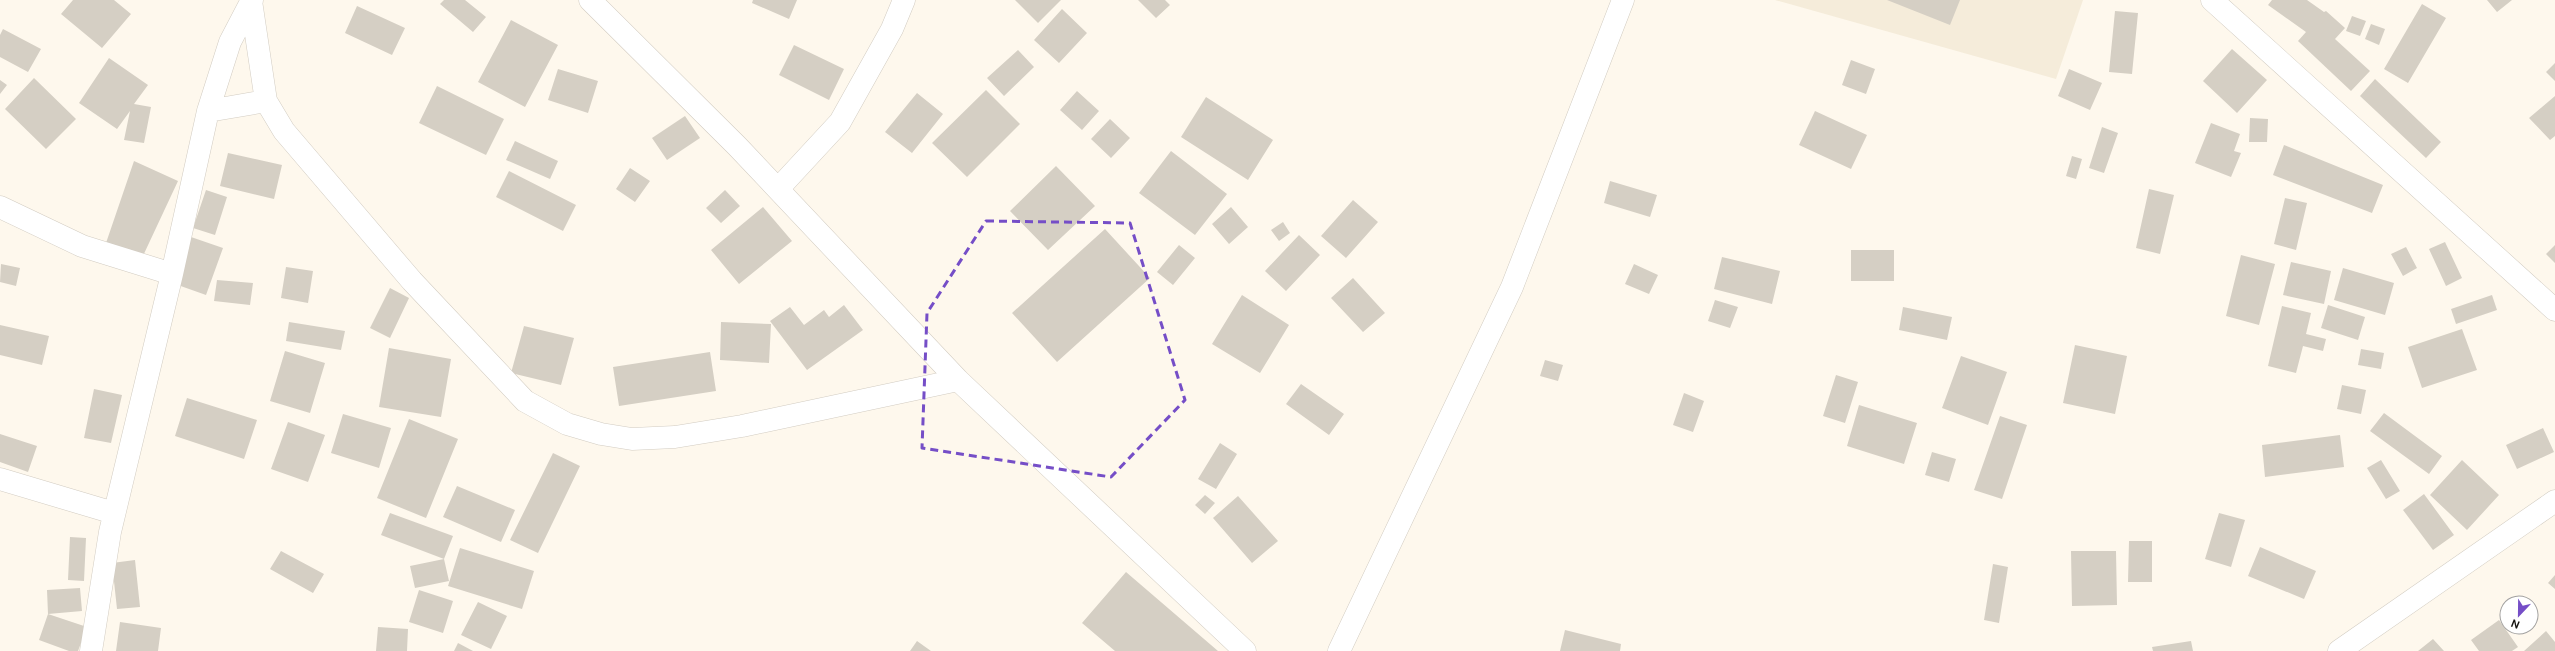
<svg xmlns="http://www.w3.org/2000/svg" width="2555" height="651" viewBox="0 0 2555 651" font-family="'DM Sans',sans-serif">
<rect width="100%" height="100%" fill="#fef8ed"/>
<!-- built -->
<path fill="#f5ecda" d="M1775,0H2083L2056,79Z"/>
<!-- building -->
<path fill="#d5cfc4" d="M73,0H114L131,14L102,48L61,14Z
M444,0H465L486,17L473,32L440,4Z
M753,0H797L789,19L752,3Z
M1015,0H1061L1038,23Z
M1138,0H1165L1170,5L1156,18Z
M1887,0H1960L1950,25Z
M2272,0H2307L2324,12L2326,11L2345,28L2335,39L2370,71L2351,91L2298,41L2306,32L2268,5Z
M2487,0H2512L2497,12Z
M2422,4L2446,18L2408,83L2384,69Z
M357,6L405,28L392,55L345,33Z
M1062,9L1087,33L1059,63L1034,40Z
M2115,11L2138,13L2132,74L2109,72Z
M2352,16L2366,21L2360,36L2346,31Z
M511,20L558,45L525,107L478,82Z
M2371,24L2385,29L2379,45L2365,39Z
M3,29L41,49L28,72L0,57V35Z
M794,45L844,69L829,100L779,75Z
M2232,49L2267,80L2237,113L2203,81Z
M1018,50L1034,67L1004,96L987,78Z
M109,58L148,85L134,104L151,107L144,143L124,140L130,111L117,129L79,103Z
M1851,60L1875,69L1866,94L1842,85Z
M2555,63V81L2546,72Z
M558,69L598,81L588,113L548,100Z
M2069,69L2102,83L2090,110L2058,96Z
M34,78L76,119L46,149L5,109Z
M2375,79L2441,142L2426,158L2360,96Z
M0,80L7,85L0,94Z
M437,86L504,119L486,155L419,123Z
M986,90L1020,124L967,177L932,143Z
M1077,91L1099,111L1082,130L1060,110Z
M917,93L943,114L912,153L885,132Z
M2555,96V136L2550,140L2529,118Z
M1206,97L1273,140L1248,180L1181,137Z
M1815,111L1867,135L1851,169L1799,145Z
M685,116L700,138L667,160L652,138Z
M2250,118L2268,119L2267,142H2249Z
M1110,119L1130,138L1111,158L1091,139Z
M2211,123L2240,134L2234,151L2241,153L2231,177L2195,163Z
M2102,127L2118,133L2104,173L2089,168Z
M515,141L558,161L550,179L506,160Z
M2284,145L2383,185L2372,213L2273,175Z
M1171,151L1227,194L1195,235L1139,193Z
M228,153L282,165L274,199L220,186Z
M2072,156L2082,159L2076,179L2066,176Z
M134,161L178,181L142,258L106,243Z
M1056,166L1095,206L1048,250L1010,211Z
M630,168L650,181L635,202L616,189Z
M509,171L576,205L563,231L496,197Z
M1610,181L1657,195L1650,217L1604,203Z
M2149,189L2174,195L2160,254L2136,248Z
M206,190L227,197L215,235L193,228Z
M725,190L740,206L721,223L706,208Z
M2285,198L2307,203L2296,250L2274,244Z
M1353,200L1378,222L1346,258L1321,236Z
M763,207L792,241L739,284L711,250Z
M1231,207L1248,227L1229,244L1212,224Z
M1283,222L1290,233L1279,241L1271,230Z
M1105,229L1150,278L1057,362L1012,313Z
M1299,235L1320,255L1286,291L1265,271Z
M191,237L223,248L206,295L175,284Z
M2445,242L2462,278L2446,286L2429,249Z
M1179,245L1195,258L1173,285L1157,272Z
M2555,245V263L2546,254Z
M2406,247L2417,268L2403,276L2391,254Z
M1851,250H1894V281H1851Z
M2241,255L2275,264L2259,325L2226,316Z
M1722,257L1780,271L1772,304L1714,289Z
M2291,262L2331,271L2324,304L2283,295Z
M1,264L20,268L16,286L0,282Z
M1634,264L1658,275L1649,294L1625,284Z
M286,267L313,271L308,303L281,298Z
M2343,268L2394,283L2385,315L2334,300Z
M1353,278L1385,313L1363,332L1331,298Z
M217,280L253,283L250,305L214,301Z
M390,288L409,298L390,338L370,328Z
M1242,295L1289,325L1260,373L1212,344Z
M2492,295L2497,310L2456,324L2451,309Z
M1715,300L1738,307L1730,328L1708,321Z
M844,305L863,330L807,370L770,321L790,307L804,325L824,310L829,317Z
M2328,305L2365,317L2358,340L2321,328Z
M2282,306L2311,313L2306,334L2326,339L2323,351L2303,346L2296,373L2268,366Z
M1903,307L1952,317L1947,340L1899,330Z
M289,322L345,331L341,350L286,341Z
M721,322L771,324L769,363L720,360Z
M0,325L49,336L42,365L0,355Z
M524,326L574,338L561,385L511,373Z
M2462,329L2477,370L2422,388L2408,347Z
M2075,345L2127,356L2115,414L2063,403Z
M389,348L451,359L441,417L379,407Z
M2361,349L2384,353L2381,369L2358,365Z
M285,351L325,363L310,413L270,401Z
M710,352L716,391L619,406L613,367Z
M1961,356L2007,372L1988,425L1942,408Z
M1545,360L1563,365L1558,381L1540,376Z
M1836,375L1858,382L1845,423L1823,416Z
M1301,384L1344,414L1329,435L1286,404Z
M2342,385L2366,390L2361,414L2337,409Z
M94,389L122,395L111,443L84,438Z
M1684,393L1704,401L1693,432L1673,425Z
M187,398L257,420L244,459L175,436Z
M1859,405L1917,423L1904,464L1847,446Z
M2384,413L2442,456L2429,474L2370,431Z
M343,414L391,428L379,468L331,453Z
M2000,416L2027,425L2002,499L1974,490Z
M409,419L458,439L426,518L377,498Z
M288,422L325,435L308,482L271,469Z
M2543,428L2554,452L2517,469L2506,445Z
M0,434L37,446L28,472L0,462Z
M2340,435L2344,467L2265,477L2262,445Z
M1220,443L1237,454L1216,489L1198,479Z
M1932,452L1956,459L1949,482L1925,475Z
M553,453L580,466L538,553L510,540Z
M2381,460L2400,491L2386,499L2367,468Z
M2462,460L2499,495L2467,530L2430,495Z
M457,486L515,510L501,542L443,517Z
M2424,494L2454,535L2433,550L2403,510Z
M1205,495L1215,503L1205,514L1195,505Z
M1238,496L1278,541L1252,563L1213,518Z
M390,513L453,536L444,559L381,535Z
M2219,513L2245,520L2231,567L2205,559Z
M70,537L86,538L84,581L68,580Z
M2129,541H2152V582H2128Z
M2260,547L2316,571L2304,599L2248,576Z
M460,548L534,571L522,609L448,586Z
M281,551L324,574L313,593L270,569Z
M2071,551H2116L2117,605L2072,606Z
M444,559L449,581L415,588L410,566Z
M135,560L140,607L117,609L112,563Z
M1993,564L2008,567L1999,623L1984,620Z
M1126,572L1218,651H1115L1082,623Z
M2555,575V589L2548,583Z
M80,588L82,611L48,614L47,590Z
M419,590L453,601L443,633L409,622Z
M478,602L507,616L491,649L461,635Z
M48,614L87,627L78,651H69L39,640Z
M2499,620L2518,647L2512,651H2479L2471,640Z
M120,622L161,628L158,651H116Z
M378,627L408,629L407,651H376Z
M1565,630L1621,644L1620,651H1560Z
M2546,631L2555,642V651H2524Z
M2433,639L2444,651H2418Z
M917,641L931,651H910Z
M2191,641L2193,651H2153L2152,647Z
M458,643L473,651H454Z"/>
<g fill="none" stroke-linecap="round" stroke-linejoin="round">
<defs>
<path id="minor" d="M590,0L737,146L958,380L1245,651
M2212,0L2555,310
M251,1L266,101L284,131L412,281L525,401L567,424L601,434L632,439L675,437L742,426L958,380
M208,111L266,101
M778,189L840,122L892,29L904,0
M0,207L82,246L172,274
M0,479L114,513
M91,651L110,532L172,274L208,111L230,42L252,0
M1339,651L1512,287L1623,0
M2339,651L2555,501"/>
</defs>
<!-- minor casing -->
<use href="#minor" stroke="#d2ccc2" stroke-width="23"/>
<!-- minor -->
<use href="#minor" stroke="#fff" stroke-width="22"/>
</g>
<!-- marked area -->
<path fill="none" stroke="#754ec7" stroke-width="3" stroke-dasharray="8 5" stroke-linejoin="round" d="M986,221L1130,223L1185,400L1111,477L922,448L927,313Z"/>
<!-- north arrow -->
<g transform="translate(2519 615) rotate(202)"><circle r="19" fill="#ffffff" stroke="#a2a1a0"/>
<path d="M0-3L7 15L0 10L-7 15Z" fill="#754ec7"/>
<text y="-6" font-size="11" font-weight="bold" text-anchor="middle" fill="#171511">N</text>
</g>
</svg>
